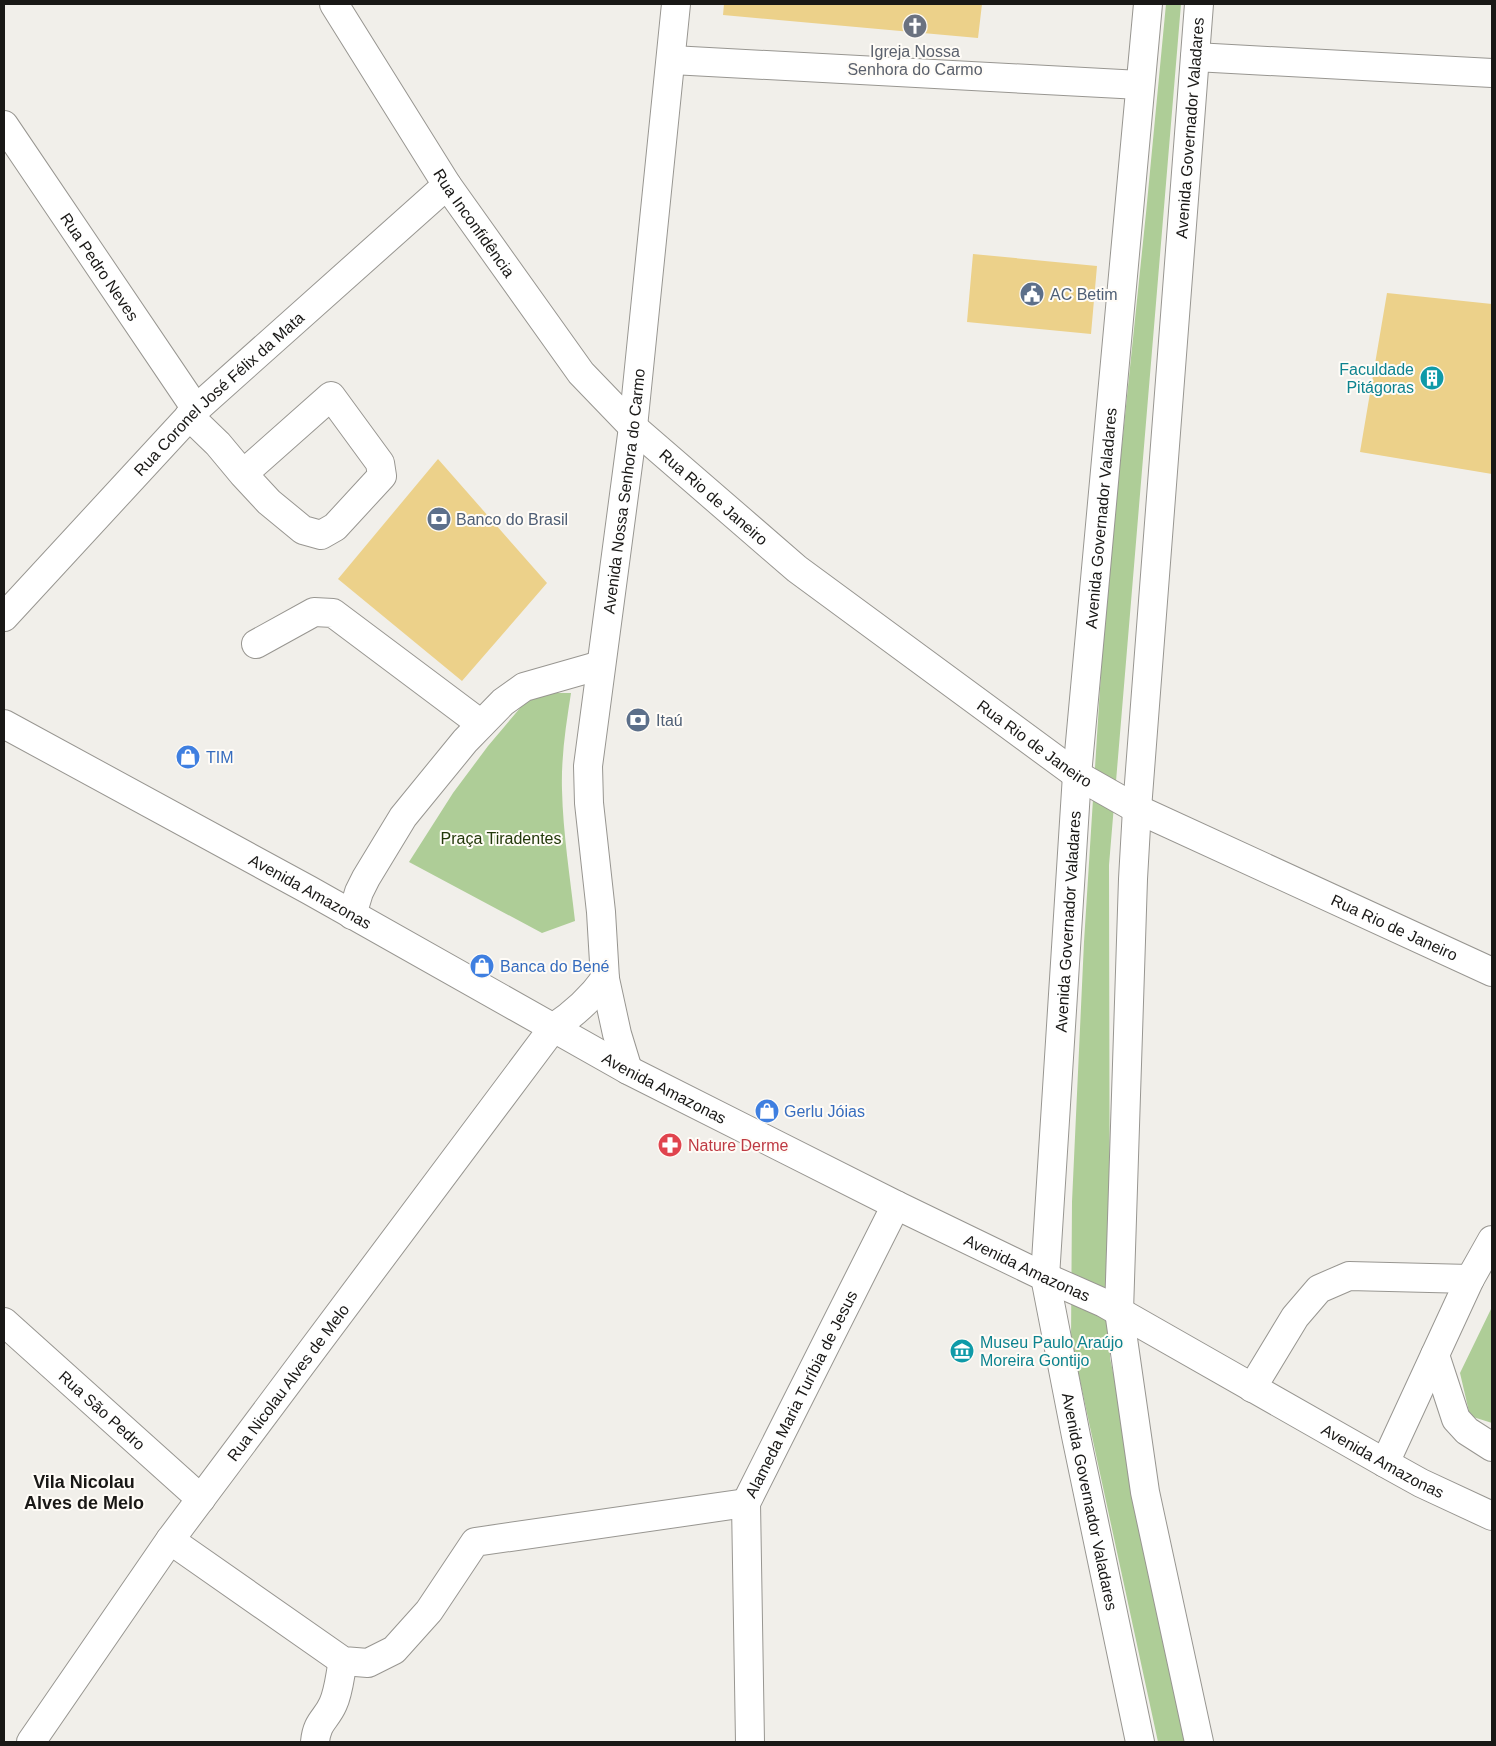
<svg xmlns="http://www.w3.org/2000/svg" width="1496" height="1746" viewBox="0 0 1496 1746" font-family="Helvetica,sans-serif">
<rect width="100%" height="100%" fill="#f1efea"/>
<!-- green -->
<path fill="#aecd97" d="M1166,4H1181L1109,865L1110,1358L1191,1742H1158L1071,1339L1072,1202L1084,942L1105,609L1146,213Z
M551,693H571C566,725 561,757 562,790C563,833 570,877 575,921L542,933L409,862L453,793L488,746L526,701Z
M1492,1307V1423L1470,1416L1460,1373Z"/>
<!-- building -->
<path fill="#ecd18a" d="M724,4H982L978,38L723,15Z
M973,254L1097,266L1091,334L967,322Z
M1387,293L1492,304V474L1360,452Z
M438,459L547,583L462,681L338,579Z"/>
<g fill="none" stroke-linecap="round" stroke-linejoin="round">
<defs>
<g id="minor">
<path d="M1195,57L1492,73"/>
<path d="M672,60L1140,85"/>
<path id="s1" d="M4,125L196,409"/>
<path d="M189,416L218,444L243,474L269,502L303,530L321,535L335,527L382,476L380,463L331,396L243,474"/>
<path id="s2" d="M4,617L196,409L447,185"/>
<path d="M256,644L314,612L333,613L481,724"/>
<path d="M352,915L359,892L366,878L403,817L465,741L503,702L524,687L601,665"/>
<path id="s3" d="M628,1070L617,1034L605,979L601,912L589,803L588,766L633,427L676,4"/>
<path id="s4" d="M1045,1277L1077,775L1148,4"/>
<path id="s5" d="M4,1322L201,1499"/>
<path d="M1252,1388L1295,1317L1319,1289L1349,1276L1470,1279"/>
<path d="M170,1540L343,1661L368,1663L394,1650L429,1611L475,1542L746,1503"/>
<path id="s6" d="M31,1742L170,1540L553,1028C574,1014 590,1000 605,979"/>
<path d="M315,1742C317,1721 326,1720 333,1704C339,1691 340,1674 343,1661"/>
<path id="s7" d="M750,1742L746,1503L896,1205"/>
<path id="s8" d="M1199,1742L1145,1492L1119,1311L1133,879L1137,809L1199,4"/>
</g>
<g id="major">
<path id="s9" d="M334,4L447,185L581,373L633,427L797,569L1077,775L1137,809L1492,972"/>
<path id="s10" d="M4,724L309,890L628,1070L896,1205L1045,1277L1104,1303L1385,1463L1421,1483L1492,1516"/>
<path id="s11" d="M1045,1277L1076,1436L1140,1742"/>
<path d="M1435,1355L1456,1419L1467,1431L1492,1447"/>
<path d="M1385,1463L1470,1279L1492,1240"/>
</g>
</defs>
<!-- minor casing -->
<use href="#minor" stroke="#989691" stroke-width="30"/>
<!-- major casing -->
<use href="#major" stroke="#989691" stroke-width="30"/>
<!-- minor -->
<use href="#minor" stroke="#fff" stroke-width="28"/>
<!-- major -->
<use href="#major" stroke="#fff" stroke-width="28"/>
</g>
<!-- icons -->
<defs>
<symbol id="church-disc" viewBox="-11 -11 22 22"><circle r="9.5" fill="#6b7280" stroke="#fffcf7"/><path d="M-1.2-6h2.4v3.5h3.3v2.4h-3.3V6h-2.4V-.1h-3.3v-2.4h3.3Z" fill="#fff"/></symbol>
<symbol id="civic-disc" viewBox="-11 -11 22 22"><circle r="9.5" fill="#5c6f8a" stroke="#fffcf7"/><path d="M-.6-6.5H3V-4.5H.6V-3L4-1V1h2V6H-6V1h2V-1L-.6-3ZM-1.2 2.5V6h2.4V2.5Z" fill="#fff"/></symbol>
<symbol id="building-disc" viewBox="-11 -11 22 22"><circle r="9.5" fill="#0f9aa8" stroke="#fffcf7"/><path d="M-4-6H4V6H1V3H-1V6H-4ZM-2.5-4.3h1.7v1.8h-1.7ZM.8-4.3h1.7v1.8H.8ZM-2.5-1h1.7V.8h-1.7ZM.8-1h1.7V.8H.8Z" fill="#fff"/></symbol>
<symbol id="bank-disc" viewBox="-11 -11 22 22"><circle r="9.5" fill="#5c6f8a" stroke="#fffcf7"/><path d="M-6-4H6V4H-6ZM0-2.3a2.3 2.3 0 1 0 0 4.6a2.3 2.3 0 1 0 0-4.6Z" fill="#fff"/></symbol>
<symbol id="shop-disc" viewBox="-11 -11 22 22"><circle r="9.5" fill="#3f7fe0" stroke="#fffcf7"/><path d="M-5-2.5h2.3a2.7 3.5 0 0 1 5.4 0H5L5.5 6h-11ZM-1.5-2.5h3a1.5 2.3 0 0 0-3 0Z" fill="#fff"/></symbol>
<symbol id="pharmacy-disc" viewBox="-11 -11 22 22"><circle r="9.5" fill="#e0444e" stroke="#fffcf7"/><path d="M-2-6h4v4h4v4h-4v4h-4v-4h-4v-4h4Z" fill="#fff"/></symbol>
<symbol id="museum-disc" viewBox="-11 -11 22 22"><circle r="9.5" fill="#0f9aa8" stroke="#fffcf7"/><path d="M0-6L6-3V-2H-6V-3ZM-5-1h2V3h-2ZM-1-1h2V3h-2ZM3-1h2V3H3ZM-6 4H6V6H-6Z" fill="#fff"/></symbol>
</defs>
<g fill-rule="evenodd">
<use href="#church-disc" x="901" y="12" width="28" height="28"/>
<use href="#civic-disc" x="1018" y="280" width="28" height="28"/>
<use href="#building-disc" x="1418" y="364" width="28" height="28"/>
<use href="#bank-disc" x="425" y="505" width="28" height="28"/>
<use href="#bank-disc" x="624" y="706" width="28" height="28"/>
<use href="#shop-disc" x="174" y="743" width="28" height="28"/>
<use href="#shop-disc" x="468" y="952" width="28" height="28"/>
<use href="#shop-disc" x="753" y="1097" width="28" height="28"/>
<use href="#pharmacy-disc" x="656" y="1131" width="28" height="28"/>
<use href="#museum-disc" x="948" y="1337" width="28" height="28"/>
</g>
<g text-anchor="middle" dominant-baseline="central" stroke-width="4" stroke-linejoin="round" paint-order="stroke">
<!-- worship labels -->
<g font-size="16" fill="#5b616d" stroke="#fffcf7">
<text x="915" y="51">Igreja Nossa<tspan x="915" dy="18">Senhora do Carmo</tspan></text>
</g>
<!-- street labels -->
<g font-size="16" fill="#191816" stroke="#fffcf7">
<text stroke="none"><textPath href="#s8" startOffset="1624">Avenida Governador Valadares</textPath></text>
<text stroke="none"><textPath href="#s9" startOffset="260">Rua Inconfidência</textPath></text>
<text stroke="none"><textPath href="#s1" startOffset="171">Rua Pedro Neves</textPath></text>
<text stroke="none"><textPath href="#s2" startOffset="310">Rua Coronel José Félix da Mata</textPath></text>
<text stroke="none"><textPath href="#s3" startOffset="585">Avenida Nossa Senhora do Carmo</textPath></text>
<text stroke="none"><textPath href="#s9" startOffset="626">Rua Rio de Janeiro</textPath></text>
<text stroke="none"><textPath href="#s4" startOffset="761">Avenida Governador Valadares</textPath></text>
<text stroke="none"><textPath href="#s9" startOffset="1031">Rua Rio de Janeiro</textPath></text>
<text stroke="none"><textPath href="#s10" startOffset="349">Avenida Amazonas</textPath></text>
<text stroke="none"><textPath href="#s4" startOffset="356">Avenida Governador Valadares</textPath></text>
<text stroke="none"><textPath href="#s9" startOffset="1436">Rua Rio de Janeiro</textPath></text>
<text stroke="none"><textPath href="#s10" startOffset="754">Avenida Amazonas</textPath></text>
<text stroke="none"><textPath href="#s10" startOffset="1159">Avenida Amazonas</textPath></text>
<text stroke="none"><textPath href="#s6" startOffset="442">Rua Nicolau Alves de Melo</textPath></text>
<text stroke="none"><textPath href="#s7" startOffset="361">Alameda Maria Turíbia de Jesus</textPath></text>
<text stroke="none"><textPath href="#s5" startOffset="132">Rua São Pedro</textPath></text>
<text stroke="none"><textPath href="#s10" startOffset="1564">Avenida Amazonas</textPath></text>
<text stroke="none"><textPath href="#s11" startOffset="229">Avenida Governador Valadares</textPath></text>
</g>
<!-- service labels -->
<g font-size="16" fill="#4e5e75" stroke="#fffcf7" text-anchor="start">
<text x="1050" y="294">AC Betim</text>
<text x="456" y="519">Banco do Brasil</text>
<text x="656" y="720">Itaú</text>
</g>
<!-- culture labels -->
<g font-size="16" fill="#0d838f" stroke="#fffcf7" text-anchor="end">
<text x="1414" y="369">Faculdade<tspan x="1414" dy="18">Pitágoras</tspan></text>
<text x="980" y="1342" text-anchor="start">Museu Paulo Araújo<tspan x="980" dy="18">Moreira Gontijo</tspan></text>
</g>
<!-- shop labels -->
<g font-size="16" fill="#366cbe" stroke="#fffcf7" text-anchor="start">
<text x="206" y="757">TIM</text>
<text x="500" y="966">Banca do Bené</text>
<text x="784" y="1111">Gerlu Jóias</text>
</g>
<!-- park labels -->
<g font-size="16" fill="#22380a" stroke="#fffcf7">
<text x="501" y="838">Praça Tiradentes</text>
</g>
<!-- health labels -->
<g font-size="16" fill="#be3a42" stroke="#fffcf7" text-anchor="start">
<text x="688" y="1145">Nature Derme</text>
</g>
<!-- neighbourhood labels -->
<g font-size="18" font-weight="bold" fill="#191816" stroke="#fffcf7">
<text x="84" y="1482">Vila Nicolau<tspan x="84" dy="21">Alves de Melo</tspan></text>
</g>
</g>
<!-- border -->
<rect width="1496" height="1746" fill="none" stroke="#191816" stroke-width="10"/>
</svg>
